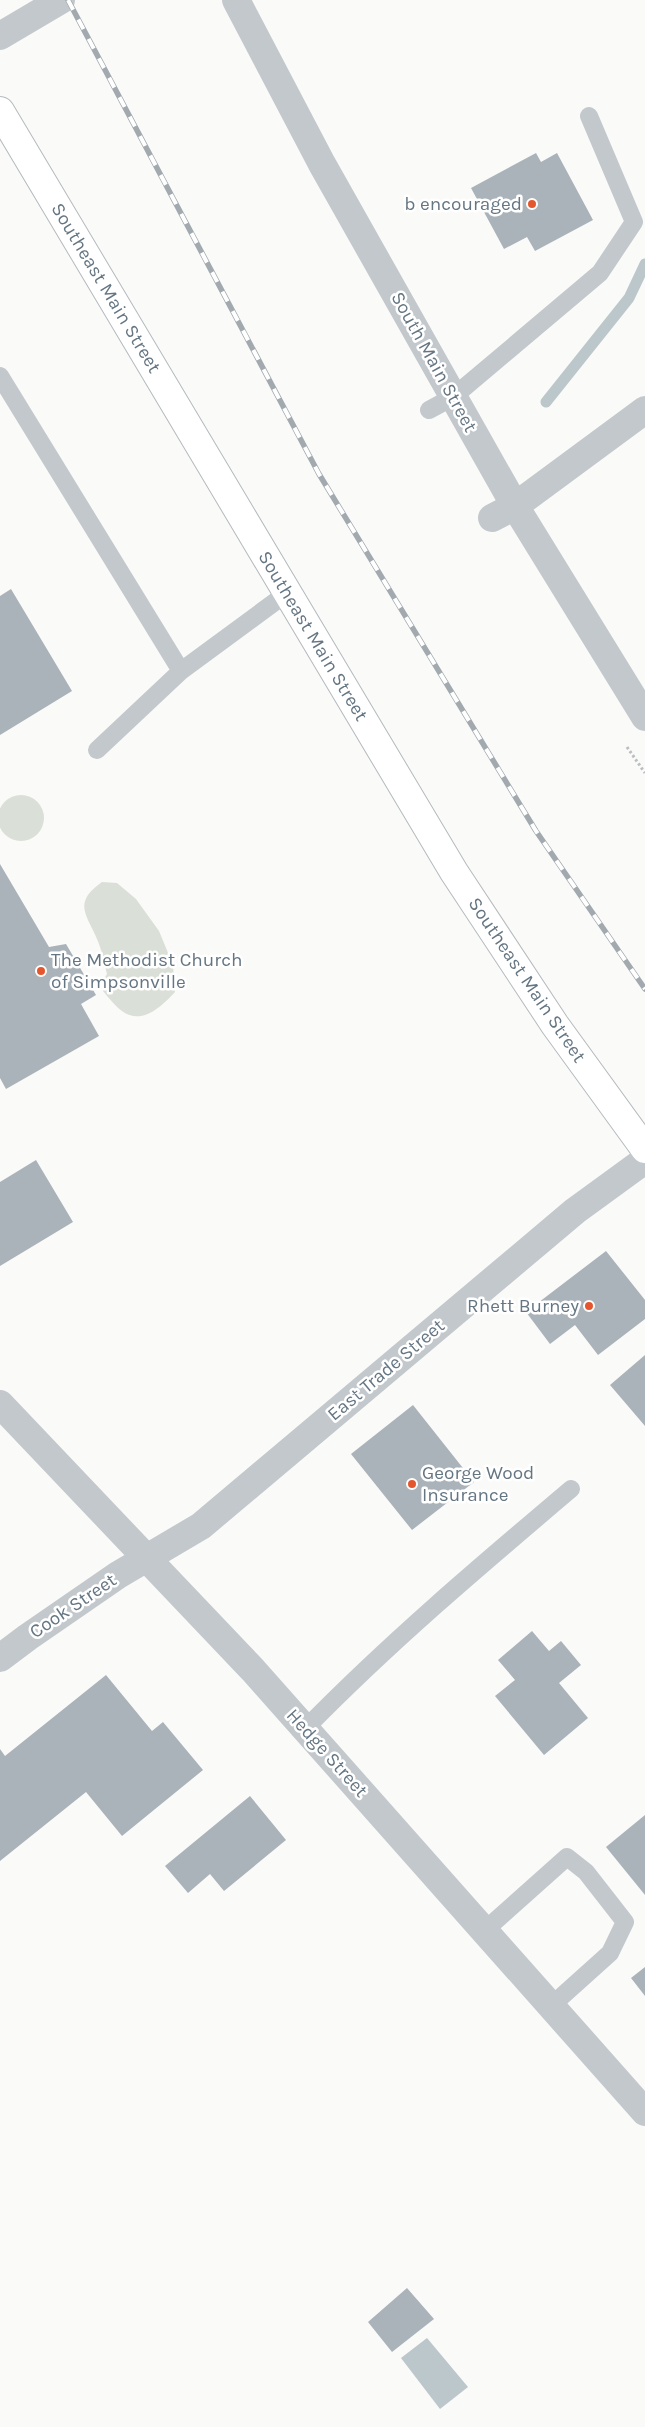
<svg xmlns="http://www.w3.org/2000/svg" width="645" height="2427" viewBox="0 0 645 2427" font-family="Karla,sans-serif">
<rect width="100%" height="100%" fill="#fafaf8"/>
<!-- green -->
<path fill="#dadfd7" d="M-2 818a23 23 0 1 1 46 0a23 23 0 1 1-46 0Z
M102,882L117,883L136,899L159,931L173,965L175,992C162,1006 142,1026 122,1011C115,1006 109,998 103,991V981L107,974C104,962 102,950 97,939C87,915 72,903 102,882Z"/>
<!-- water -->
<path fill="#bbc7cb" d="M427,2338L468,2387L440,2409L401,2358Z"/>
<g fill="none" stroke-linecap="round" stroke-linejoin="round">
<!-- stream -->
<path stroke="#bbc7cb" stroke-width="11" d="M546,402L629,298L645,264"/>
</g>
<!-- building -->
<path fill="#aab3b9" d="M536,153L541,162L557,153L593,220L535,251L527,237L504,249L471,188Z
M11,589L72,691L0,735V596Z
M0,864L49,947L66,944L96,995L81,1004L99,1036L6,1089L0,1078Z
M36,1160L73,1222L0,1266V1182Z
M606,1251L645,1300V1319L598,1355L575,1325L550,1344L526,1312Z
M645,1355V1426L610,1385Z
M413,1405L474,1482L412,1530L351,1454Z
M532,1631L549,1651L561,1641L581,1665L559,1683L588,1718L544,1755L495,1696L515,1680L498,1660Z
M106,1675L152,1731L163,1722L203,1770L122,1836L86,1792L0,1861V1749L5,1756Z
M250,1796L286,1840L224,1891L210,1874L188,1893L165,1866Z
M645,1815V1895L606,1847Z
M645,1967V1996L631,1978Z
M407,2288L434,2319L392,2352L368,2322Z"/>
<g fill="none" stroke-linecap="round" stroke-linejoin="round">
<defs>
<path id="primary" d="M0,111L454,872L555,1025L645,1149"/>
</defs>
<!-- primary casing -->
<use href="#primary" stroke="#b5babe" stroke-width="30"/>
<!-- path -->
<path stroke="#bbbfc2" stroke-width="3" stroke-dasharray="2.5 2.5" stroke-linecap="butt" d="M627,747L645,773"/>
<!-- service -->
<path stroke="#c3c8cc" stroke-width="18" d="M0,376L181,671
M429,410L453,397L600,273L634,222L589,116
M97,750L181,671L287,593
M305,1729C389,1643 480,1566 571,1489
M484,1931L567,1857L586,1872L625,1922L610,1953L551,2006"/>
<!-- minor -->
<path stroke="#c3c8cc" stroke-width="28" d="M236,0L322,164L515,506L645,717
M0,36L61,0
M492,518L515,506L645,410
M0,1404L253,1670L645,2112
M0,1658L28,1637L118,1575L201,1526L575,1211L645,1160"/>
<!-- primary -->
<use href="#primary" stroke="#fff" stroke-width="28"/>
<defs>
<path id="rail" d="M68,0L319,474L536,831L645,989"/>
</defs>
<!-- rail casing -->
<use href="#rail" stroke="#a2aab0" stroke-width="5.5"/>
<!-- rail -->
<use href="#rail" stroke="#fff" stroke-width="4" stroke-dasharray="11" stroke-linecap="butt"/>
</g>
<!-- markers -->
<g fill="#e4572e" stroke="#fff" stroke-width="2">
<circle cx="532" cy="204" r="5"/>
<circle cx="41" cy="971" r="5"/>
<circle cx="589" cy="1306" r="5"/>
<circle cx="412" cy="1484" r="5"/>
</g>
<g text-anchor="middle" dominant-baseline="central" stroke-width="5" stroke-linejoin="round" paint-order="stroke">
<!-- poi labels -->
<g font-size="19" fill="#657683" stroke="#fff" text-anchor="end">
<text x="522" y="204">b encouraged</text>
<text x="51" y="960" text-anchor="start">The Methodist Church<tspan x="51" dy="22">of Simpsonville</tspan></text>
<text x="579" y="1306">Rhett Burney</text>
<text x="422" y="1473" text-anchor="start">George Wood<tspan x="422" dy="22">Insurance</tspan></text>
</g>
<!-- street labels -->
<g font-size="19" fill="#657683" stroke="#fff">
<text transform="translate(106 288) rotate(59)">Southeast Main Street</text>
<text transform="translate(434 362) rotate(61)">South Main Street</text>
<text transform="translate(313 636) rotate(59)">Southeast Main Street</text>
<text transform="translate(527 980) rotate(56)">Southeast Main Street</text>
<text transform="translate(386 1370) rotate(-40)">East Trade Street</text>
<text transform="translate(73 1606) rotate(-34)">Cook Street</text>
<text transform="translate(327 1753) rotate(48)">Hedge Street</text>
</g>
</g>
</svg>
